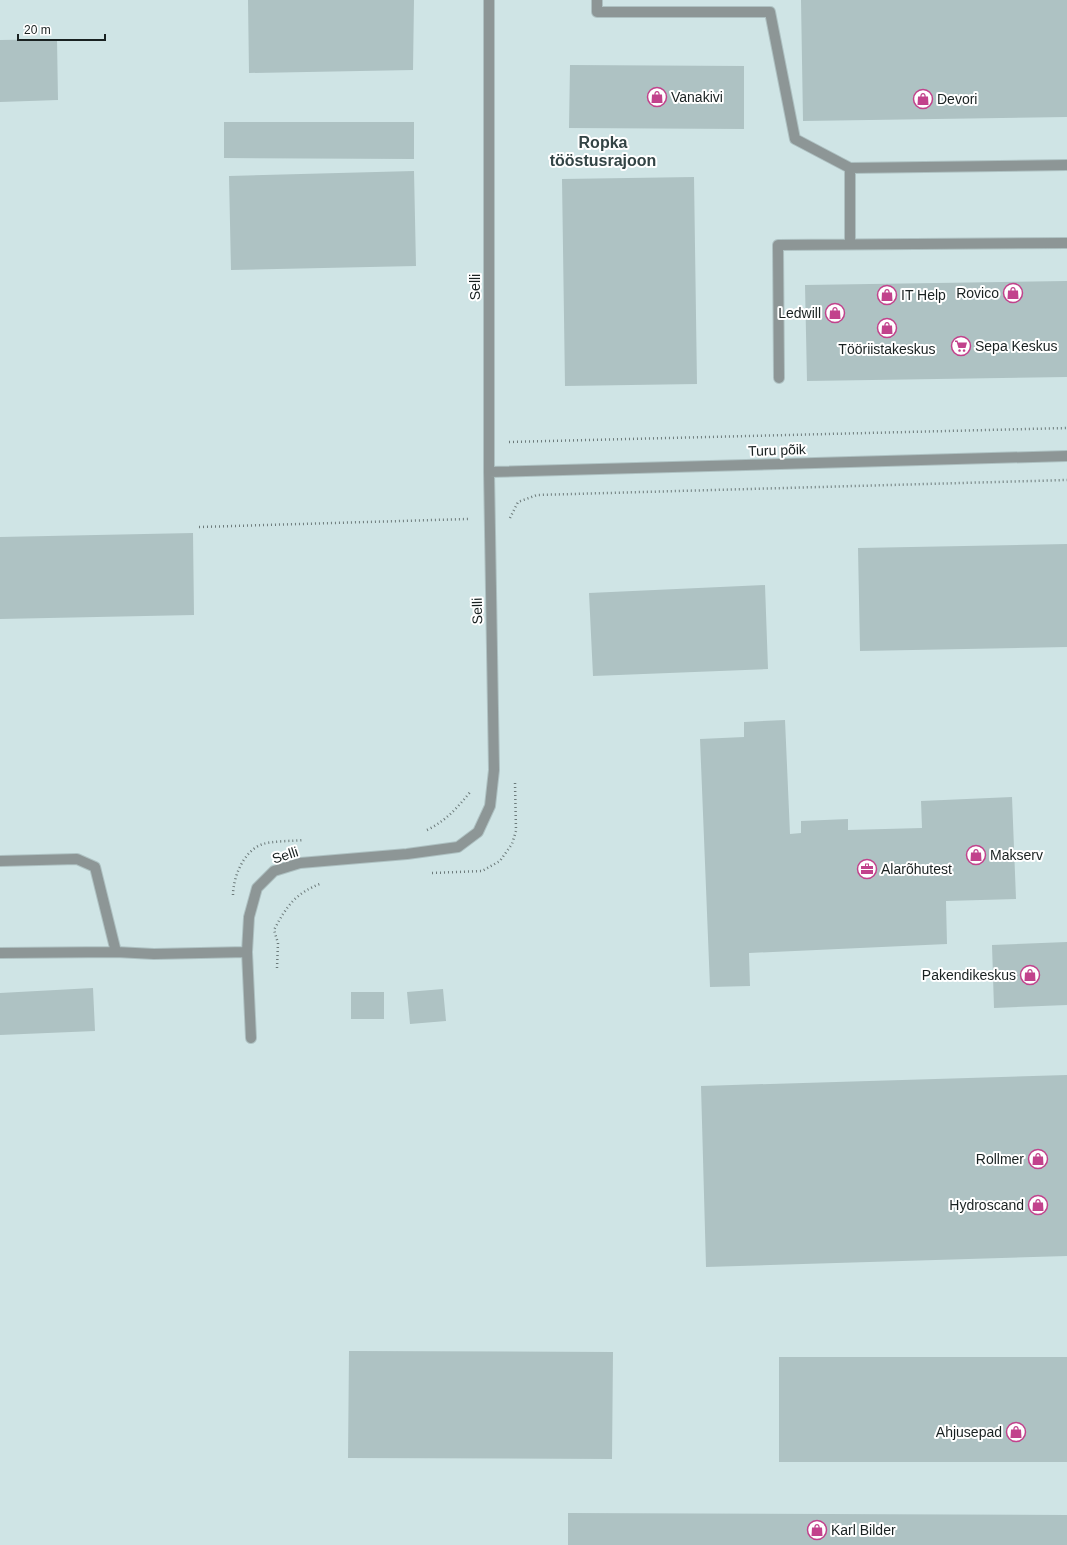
<svg xmlns="http://www.w3.org/2000/svg" width="1067" height="1545" viewBox="0 0 1067 1545" font-family="Arial,sans-serif">
<rect width="100%" height="100%" fill="#cfe4e5"/>
<!-- building -->
<path fill="#aec2c3" d="M248,0H414L413,70L249,73Z
M801,0H1067V117L803,121Z
M57,39L58,100L0,102V40Z
M570,65L744,66V129L569,128Z
M224,122H414V159L224,158Z
M414,171L416,266L231,270L229,176Z
M694,177L697,384L565,386L562,179Z
M1067,281V377L807,381L805,285Z
M193,533L194,615L0,619V537Z
M1067,544V647L860,651L858,548Z
M765,585L768,669L593,676L589,593Z
M785,720L790,834L801,833V821L848,819V830L922,828L921,801L1012,797L1016,899L946,901L947,944L749,953L750,986L710,987L700,739L744,737V722Z
M1067,942V1005L994,1008L992,945Z
M93,988L95,1031L0,1035V993Z
M443,989L446,1021L410,1024L407,992Z
M351,992H384V1019H351Z
M1067,1075V1256L706,1267L701,1086Z
M349,1351L613,1352L612,1459L348,1458Z
M779,1357H1067V1462H779Z
M568,1513L1067,1515V1545H568Z"/>
<g fill="none" stroke-linecap="round" stroke-linejoin="round">
<defs>
<path id="lane" d="M597,0V12H770L795,139L850,168L1067,165
M850,168V244
M779,378L778,245L1067,243
M489,472L1067,456
M0,861L77,859L95,867L116,952
M0,953L116,952L154,954L247,952
M251,1038L247,952L249,917L257,888L274,871L300,863L407,854L458,847L478,832L490,806L494,770L489,472V0"/>
</defs>
<!-- lane casing -->
<use href="#lane" stroke="#aec1c2" stroke-width="12"/>
<!-- path -->
<path stroke="#6c7a7a" stroke-width="2.5" stroke-dasharray="1 3" stroke-linecap="butt" d="M509,442L1067,428
M510,518L518,502L537,495L1067,480
M199,527L468,519V522
M427,830C446,821 458,807 471,791
M432,873L482,871L500,861L512,844L516,831L515,782
M233,895C233,877 244,850 263,844C272,841 293,841 303,840
M277,968L278,943L274,930C287,905 296,893 322,883"/>
<!-- lane -->
<use href="#lane" stroke="#8d9696" stroke-width="10"/>
</g>
<!-- icons -->
<defs>
<symbol id="shop-ring" viewBox="-11 -11 22 22"><circle r="9.5" fill="#fff" stroke="#c2428c" stroke-width="1.5"/><path d="M-5-2.5h2.3a2.7 3.5 0 0 1 5.4 0H5L5.5 6h-11ZM-1.5-2.5h3a1.5 2.3 0 0 0-3 0Z" fill="#c2428c"/></symbol>
<symbol id="supermarket-ring" viewBox="-11 -11 22 22"><circle r="9.5" fill="#fff" stroke="#c2428c" stroke-width="1.5"/><path d="M-6-5.5h2.5l.6 2H6L4.5 2H-2.5L-4.4-4H-6ZM-1.5 3.2a1.3 1.3 0 1 0 .1 0ZM3 3.2a1.3 1.3 0 1 0 .1 0Z" fill="#c2428c"/></symbol>
<symbol id="office-ring" viewBox="-11 -11 22 22"><circle r="9.5" fill="#fff" stroke="#c2428c" stroke-width="1.5"/><path d="M-6-3h4V-5.5h4V-3h4V5H-6ZM-1-4.5V-3h2v-1.5ZM-6 0V1H6V0Z" fill="#c2428c"/></symbol>
</defs>
<g fill-rule="evenodd">
<use href="#shop-ring" x="646" y="86" width="22" height="22"/>
<use href="#shop-ring" x="912" y="88" width="22" height="22"/>
<use href="#shop-ring" x="1002" y="282" width="22" height="22"/>
<use href="#shop-ring" x="876" y="284" width="22" height="22"/>
<use href="#shop-ring" x="824" y="302" width="22" height="22"/>
<use href="#shop-ring" x="876" y="317" width="22" height="22"/>
<use href="#supermarket-ring" x="950" y="335" width="22" height="22"/>
<use href="#shop-ring" x="965" y="844" width="22" height="22"/>
<use href="#office-ring" x="856" y="858" width="22" height="22"/>
<use href="#shop-ring" x="1019" y="964" width="22" height="22"/>
<use href="#shop-ring" x="1027" y="1148" width="22" height="22"/>
<use href="#shop-ring" x="1027" y="1194" width="22" height="22"/>
<use href="#shop-ring" x="1005" y="1421" width="22" height="22"/>
<use href="#shop-ring" x="806" y="1519" width="22" height="22"/>
</g>
<g text-anchor="middle" dominant-baseline="central" stroke-width="4" stroke-linejoin="round" paint-order="stroke">
<!-- poi labels -->
<g font-size="14" fill="#192121" stroke="#fff" text-anchor="start">
<text x="671" y="97">Vanakivi</text>
<text x="937" y="99">Devori</text>
<text x="999" y="293" text-anchor="end">Rovico</text>
<text x="901" y="295">IT Help</text>
<text x="821" y="313" text-anchor="end">Ledwill</text>
<text x="975" y="346">Sepa Keskus</text>
<text x="887" y="349" text-anchor="middle">Tööriistakeskus</text>
<text x="990" y="855">Makserv</text>
<text x="881" y="869">Alarõhutest</text>
<text x="1016" y="975" text-anchor="end">Pakendikeskus</text>
<text x="1024" y="1159" text-anchor="end">Rollmer</text>
<text x="1024" y="1205" text-anchor="end">Hydroscand</text>
<text x="1002" y="1432" text-anchor="end">Ahjusepad</text>
<text x="831" y="1530">Karl Bilder</text>
</g>
<!-- street labels -->
<g font-size="14" fill="#192121" stroke="#fff">
<text transform="translate(475 287) rotate(-90)">Selli</text>
<text transform="translate(777 450) rotate(-2)">Turu põik</text>
<text transform="translate(477 611) rotate(-91)">Selli</text>
<text transform="translate(285 855) rotate(-18)">Selli</text>
</g>
<!-- quarter labels -->
<g font-size="16" font-weight="bold" fill="#334445" stroke="#fff">
<text x="603" y="142">Ropka<tspan x="603" dy="18">tööstusrajoon</tspan></text>
</g>
</g>
<!-- scale -->
<path d="M18 34v6h87v-6" fill="none" stroke="#192121" stroke-width="2"/>
<text x="24" y="34" font-size="12" fill="#192121" stroke="#ffffff" stroke-width="3" paint-order="stroke">20 m</text>
</svg>
